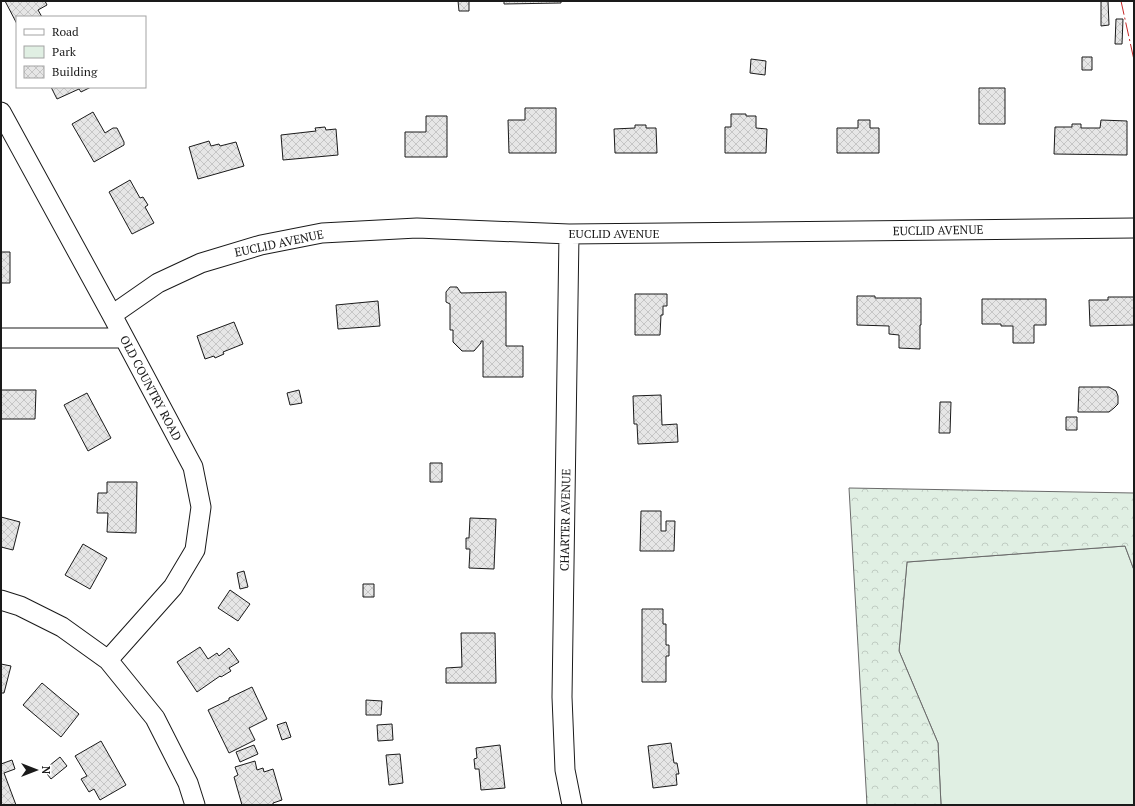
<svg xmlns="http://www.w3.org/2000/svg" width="1135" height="806" viewBox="0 0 1135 806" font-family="'PT Serif',serif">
<defs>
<pattern id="forest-crowns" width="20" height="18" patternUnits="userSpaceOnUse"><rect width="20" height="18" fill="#e0efe3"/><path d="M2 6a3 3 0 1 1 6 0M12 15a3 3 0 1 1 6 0" fill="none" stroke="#c0ccc2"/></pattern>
<pattern id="building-cross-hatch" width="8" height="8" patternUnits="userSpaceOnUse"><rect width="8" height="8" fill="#e6e6e6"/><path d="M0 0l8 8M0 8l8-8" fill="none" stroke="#c5c5c5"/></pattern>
</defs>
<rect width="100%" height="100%" fill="#fff"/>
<!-- green -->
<path fill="#e0efe3" stroke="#6a6a6a" d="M1125,546L1134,570V805H941L938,743L899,651L907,562Z"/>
<!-- forest -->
<path fill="url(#forest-crowns)" stroke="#6a6a6a" d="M849,488L1134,493V570L1125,546L907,562L899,651L938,743L941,805H867Z"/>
<!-- building -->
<path fill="url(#building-cross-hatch)" stroke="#1a1a1a" d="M5,1H45L47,5L38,10L42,17H17V24Z
M458,1H469V11H459Z
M504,1H561V3L504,4Z
M1101,1H1108L1109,25L1101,26Z
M1116,19H1123L1122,44H1115Z
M1082,57H1092V70H1082Z
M751,59L766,61L765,75L750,73Z
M51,87H91L81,92L79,89L57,99Z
M979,88H1005V124H979Z
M525,108H556V153H509L508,120H525Z
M93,112L105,133L113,128H117L124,142V145L94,162L72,124Z
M731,114H746V116H756V128L767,129L766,153H725V127H731Z
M426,116H447V157H405V132H426Z
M858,120H870V128H879V153H837V128H858Z
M1101,120L1127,121V155L1054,154L1055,127H1072V124H1081V128H1100Z
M635,125H646V128H656L657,153H615L614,129L635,128Z
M325,127L326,130L336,129L338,155L283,160L281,135L316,131L315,128Z
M209,141L211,146L219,144L220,146L236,142L244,166L198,179L189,147Z
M130,180L140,198L143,197L148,205L145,207L154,223L132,234L109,192Z
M1,252H10V283H1Z
M450,287H457L461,293L506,292V346H523V377H483V341H481V343L474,351H462L453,342V330H450V304L446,302V292Z
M635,294H667V306H663V315H661L660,335H635Z
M857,296H875V298H921V325H920V349L899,348V335L889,334V326L857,325Z
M1108,297H1134V325L1090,326L1089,300H1108Z
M982,299H1046V325H1034V343H1013V326H1001V324H982Z
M378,301L380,326L338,329L336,305Z
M234,322L243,344L223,352L224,354L215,358L214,356L205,359L197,336Z
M1079,387H1109L1116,391L1118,396V404L1114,408L1109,412H1078Z
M1,390H36L35,419H1Z
M299,390L302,403L290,405L287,393Z
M87,393L111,438L88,451L64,405Z
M661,395L662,425L677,424L678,442L638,444L637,424H634L633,396Z
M940,402H951L950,433H939Z
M1066,417H1077V430H1066Z
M430,463H442V482H430Z
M107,482H137L136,533L107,532L108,513H97L98,493H107Z
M641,511H661V531H666V521H675L674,551H640Z
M1,517L20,522L13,550L1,547Z
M470,518L496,519L494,569L469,568L470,549H466V538H469Z
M83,544L107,558L90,589L65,575Z
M244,571L248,587L240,589L237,573Z
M363,584H374V597H363Z
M230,590L250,604L238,621L218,608Z
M642,609H663V624H666V645H669V656H666V682H642Z
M461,633H495L496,683H446V668L462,667Z
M200,647L208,659L217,653L219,656L229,648L239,662L229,668L231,671L221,677L220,676L197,692L177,662Z
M1,664L11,666L4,693H1Z
M42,683L79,714L61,737L23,705Z
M252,687L267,719L249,728L255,740L229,753L208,710L229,700V698Z
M366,700L382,701L381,715H366Z
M286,722L291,737L282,740L277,725Z
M392,724L393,740L378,741L377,725Z
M101,741L126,785L100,800L94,789L89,792L81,779L87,776L75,756Z
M671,743L674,763H677L679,774H676L677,785L653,788L648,746Z
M254,745L258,754L240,762L236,752Z
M500,745L505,788L481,790L479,769H475L474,759L477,758L476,748Z
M400,754L403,783L389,785L386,755Z
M60,757L67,766L51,779L44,770Z
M12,760L15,769L4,773L16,805H1V764Z
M255,761L257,770L263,768L264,772L273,769L282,800L273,803V805H242L234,777L238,775L235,767Z"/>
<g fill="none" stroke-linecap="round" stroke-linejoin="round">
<defs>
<path id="street" d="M1,112L112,315L193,467L201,507L195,550L173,587L108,660
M569,234L562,697L565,770L572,805
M112,315L158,283L201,263L261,245L322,233L417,228L569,234L1134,228
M1,338H124
M1,600L20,606L62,627L108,660L155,718L188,783L195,805"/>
</defs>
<!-- street casing -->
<use href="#street" stroke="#1a1a1a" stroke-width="21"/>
<!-- street -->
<use href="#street" stroke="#fff" stroke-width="19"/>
<!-- power -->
<path stroke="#c62828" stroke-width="1" stroke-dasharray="14 3 2 3" stroke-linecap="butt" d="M1121,1L1134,60"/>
</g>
<g text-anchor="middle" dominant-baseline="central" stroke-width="3" stroke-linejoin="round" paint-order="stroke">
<!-- street labels -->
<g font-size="12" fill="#1a1a1a" stroke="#fff">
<text transform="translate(938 230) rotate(-1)">EUCLID AVENUE</text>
<text x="614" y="233">EUCLID AVENUE</text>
<text transform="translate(279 243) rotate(-12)">EUCLID AVENUE</text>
<text transform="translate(151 388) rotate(62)">OLD COUNTRY ROAD</text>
<text transform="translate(565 520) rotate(-89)">CHARTER AVENUE</text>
</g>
</g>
<!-- border -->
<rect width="1135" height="806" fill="none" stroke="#1a1a1a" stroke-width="4"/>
<!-- legend -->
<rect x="16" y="16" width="130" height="72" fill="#ffffff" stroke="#a3a3a3"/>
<rect x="24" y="29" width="20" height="6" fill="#ffffff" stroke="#a3a3a3"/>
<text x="52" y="36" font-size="12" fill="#1a1a1a">Road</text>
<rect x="24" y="46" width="20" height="12" fill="#e0efe3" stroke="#a3a3a3"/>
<text x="52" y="56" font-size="12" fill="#1a1a1a">Park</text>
<rect x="24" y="66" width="20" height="12" fill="url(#building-cross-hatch)" stroke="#a3a3a3"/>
<text x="52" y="76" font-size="12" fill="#1a1a1a">Building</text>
<!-- north arrow -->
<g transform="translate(36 770) rotate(90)" stroke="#ffffff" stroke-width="3" paint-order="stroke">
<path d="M0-3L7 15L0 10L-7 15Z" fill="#1a1a1a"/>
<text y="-6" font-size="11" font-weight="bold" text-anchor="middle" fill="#1a1a1a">N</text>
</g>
</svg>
